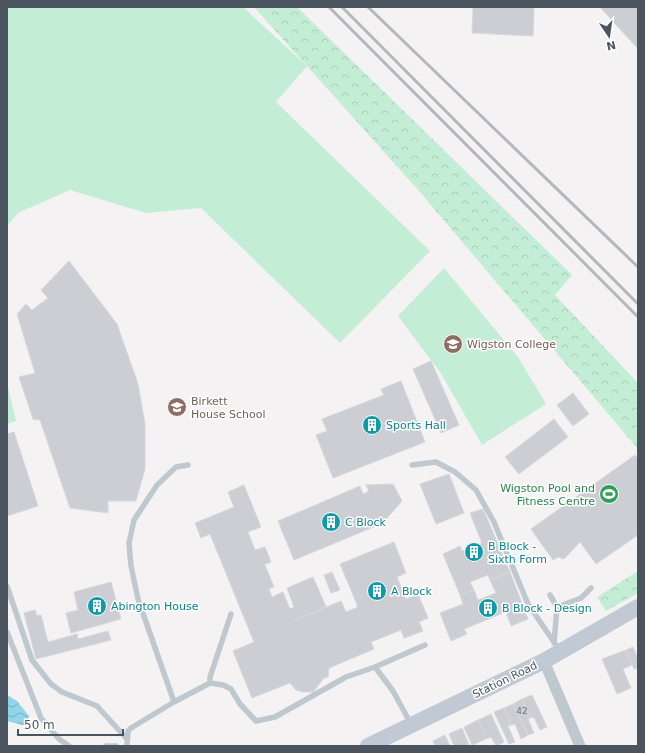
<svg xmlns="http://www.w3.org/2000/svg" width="645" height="753" viewBox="0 0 645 753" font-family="'DejaVu Sans',sans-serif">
<defs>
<pattern id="forest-crowns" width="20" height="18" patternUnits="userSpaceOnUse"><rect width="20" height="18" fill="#c3eed5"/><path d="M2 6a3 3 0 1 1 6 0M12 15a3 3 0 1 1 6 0" fill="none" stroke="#a9ceb9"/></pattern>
<pattern id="water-waves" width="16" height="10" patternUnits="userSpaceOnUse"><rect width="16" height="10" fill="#92d5e9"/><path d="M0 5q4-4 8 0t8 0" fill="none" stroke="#79afc0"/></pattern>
</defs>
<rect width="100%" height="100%" fill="#f4f2f2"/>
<!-- green -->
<path fill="#c3eed5" d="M7,7H243L307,66L276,102L430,251L340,343L201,208L146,213L70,190L18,213L7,226Z
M444,268L518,357L546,404L482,445L440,372L398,316Z
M7,383L16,421L7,424Z"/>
<!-- forest -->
<path fill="url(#forest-crowns)" d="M254,7H297L572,275L555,295L638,383V449L419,191Z
M638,571V593L606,611L597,597Z"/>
<!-- water -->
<path fill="url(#water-waves)" d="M7,695L17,701L29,716L26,726L7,721Z"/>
<!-- building -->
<path fill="#ccced4" stroke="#d6d8dd" d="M473,7H534L533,36L472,33Z
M600,7H638V49Z
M69,261L117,324L138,384L145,424V469L136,501H108V513L70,508L40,420L33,419L19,377L35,373L17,314L26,304L32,310L48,298L41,290Z
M431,361L459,425L441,433L413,369Z
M401,381L425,442L333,478L316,435L327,431L322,419L384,395L381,389Z
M573,393L589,414L573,426L557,405Z
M554,419L568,437L519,474L505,457Z
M14,432L38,506L7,516V434Z
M635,455L638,459V535L596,564L580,542L564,559L558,557L553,560L531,529Z
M449,474L464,513L436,524L420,484Z
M393,484L402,501L383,523L294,560L278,521L360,486L363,494L369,491L366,485Z
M244,485L261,527L248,532L255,550L265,547L271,562L261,566L265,565L274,587L269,589L272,597L283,592L290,609L294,607L287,588L313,577L326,607L291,622L341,601L346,612L358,607L340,564L394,542L406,573L397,577L406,599L418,594L428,618L419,622L423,631L404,638L401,630L371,642L374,649L329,668L328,677L324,678L313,692H302L296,690L290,683L252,698L233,651L254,642L210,534L201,538L195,523L234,507L228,492Z
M483,509L510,572L490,580L488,575L470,582L474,590L460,595L443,554L460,546L462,551L482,543L470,513Z
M332,572L340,590L331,593L324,575Z
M510,572L528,619L511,626L506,612L464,629L467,634L451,641L440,613L463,604L460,595L474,590L478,600L496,593L490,580Z
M111,582L121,619L71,633L66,613L78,610L74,592Z
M35,610L37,616L41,615L48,642L77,634L78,639L108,631L111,640L36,659L24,613Z
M633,647L638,659V670L637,668L634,669L626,650Z
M626,650L632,665L623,669L631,688L617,694L602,659Z
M532,695L547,727L540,730L534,717L531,718L522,699Z
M522,699L531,718L528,719L534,733L528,735L513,704Z
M513,704L528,735L521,739L515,724L511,725L504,708Z
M504,708L511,725L508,726L515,742L509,744L494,712Z
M491,714L504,742L496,746L491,737L486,739L478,720Z
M478,720L486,739L472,745L464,727Z
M462,728L469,745L454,746L449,734Z
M445,735L450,746H435L433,741Z"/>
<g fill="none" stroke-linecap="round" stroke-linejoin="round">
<!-- lane -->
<path stroke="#c0c8cf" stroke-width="5.5" d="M412,465L436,462L455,472L476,490L494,522L528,604L560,651
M7,586L32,660L51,684L62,692L97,706L127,739
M550,595L557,607
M7,632L41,718L59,739L69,746
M554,643L557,607L581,598L591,588
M375,667L425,645
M210,683V677L231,614
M174,702L138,599L131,566L129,543L134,520L157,485L176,467L188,465
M106,746H116
M127,746L128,731L131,728L174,702L210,683L223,685L231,689L240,704L256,721L275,717L346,677L375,667L393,691L411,724"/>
<!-- street -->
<path stroke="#c0c8cf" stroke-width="11" d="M544,661L580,746"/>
<!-- secondary -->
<path stroke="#c0c9d4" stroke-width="16" d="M368,746L544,661L638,607"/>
<!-- rail -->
<path stroke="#b4b7bb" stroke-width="3" d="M329,7L638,317
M342,7L638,304
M368,7L638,267"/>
</g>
<!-- icons -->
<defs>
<symbol id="school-disc" viewBox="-11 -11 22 22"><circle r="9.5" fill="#8d6e63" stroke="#fff"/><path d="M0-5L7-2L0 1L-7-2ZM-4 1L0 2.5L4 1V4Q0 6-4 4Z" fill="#fff"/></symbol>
<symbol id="building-disc" viewBox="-11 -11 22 22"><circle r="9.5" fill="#0f9aa8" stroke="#fff"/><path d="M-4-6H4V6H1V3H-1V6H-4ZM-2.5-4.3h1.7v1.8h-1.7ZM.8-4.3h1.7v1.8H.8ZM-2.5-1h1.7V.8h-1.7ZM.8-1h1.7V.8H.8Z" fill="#fff"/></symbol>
<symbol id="stadium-disc" viewBox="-11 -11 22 22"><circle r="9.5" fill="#2e9e5b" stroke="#fff"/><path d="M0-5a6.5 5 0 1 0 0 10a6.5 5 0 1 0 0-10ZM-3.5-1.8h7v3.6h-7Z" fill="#fff"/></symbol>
</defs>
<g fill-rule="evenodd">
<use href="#school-disc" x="442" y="333" width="22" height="22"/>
<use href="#school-disc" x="166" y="396" width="22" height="22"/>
<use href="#building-disc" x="361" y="414" width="22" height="22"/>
<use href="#stadium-disc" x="598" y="483" width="22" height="22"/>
<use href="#building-disc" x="320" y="511" width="22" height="22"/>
<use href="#building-disc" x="463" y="541" width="22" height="22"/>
<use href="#building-disc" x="366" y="580" width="22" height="22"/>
<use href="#building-disc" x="86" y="595" width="22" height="22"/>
<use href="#building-disc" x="477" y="597" width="22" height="22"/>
</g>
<g text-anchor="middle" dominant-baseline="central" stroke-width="3" stroke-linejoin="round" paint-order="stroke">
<!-- number labels -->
<g font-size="9" fill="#6a727c">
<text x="522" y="711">42</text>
</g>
<!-- education labels -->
<g font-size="11" fill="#785e54" stroke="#fff" text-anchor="start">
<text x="467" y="344">Wigston College</text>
<text x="191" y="401">Birkett<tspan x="191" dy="13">House School</tspan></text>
</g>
<!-- culture labels -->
<g font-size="11" fill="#0d838f" stroke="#fff" text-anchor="start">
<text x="386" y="425">Sports Hall</text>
<text x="345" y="522">C Block</text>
<text x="488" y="546">B Block -<tspan x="488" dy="13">Sixth Form</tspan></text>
<text x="391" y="591">A Block</text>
<text x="111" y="606">Abington House</text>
<text x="502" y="608">B Block - Design</text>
</g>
<!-- leisure labels -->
<g font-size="11" fill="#27864d" stroke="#fff" text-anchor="end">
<text x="595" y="488">Wigston Pool and<tspan x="595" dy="13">Fitness Centre</tspan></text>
</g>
<!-- street labels -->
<g font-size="11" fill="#4a545e" stroke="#fff">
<text transform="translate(505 680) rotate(-26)">Station Road</text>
</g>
</g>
<!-- border -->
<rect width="645" height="753" fill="none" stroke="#4a545e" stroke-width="16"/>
<!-- north arrow -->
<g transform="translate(609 36) rotate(167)" stroke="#ffffff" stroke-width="3" paint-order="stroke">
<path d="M0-3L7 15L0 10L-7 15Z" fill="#4a545e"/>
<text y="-6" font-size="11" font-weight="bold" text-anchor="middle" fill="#4a545e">N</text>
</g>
<!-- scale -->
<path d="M18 729v6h105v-6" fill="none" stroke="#4a545e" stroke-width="2"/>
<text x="24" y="729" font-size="12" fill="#4a545e" stroke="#ffffff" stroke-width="3" paint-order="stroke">50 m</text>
</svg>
